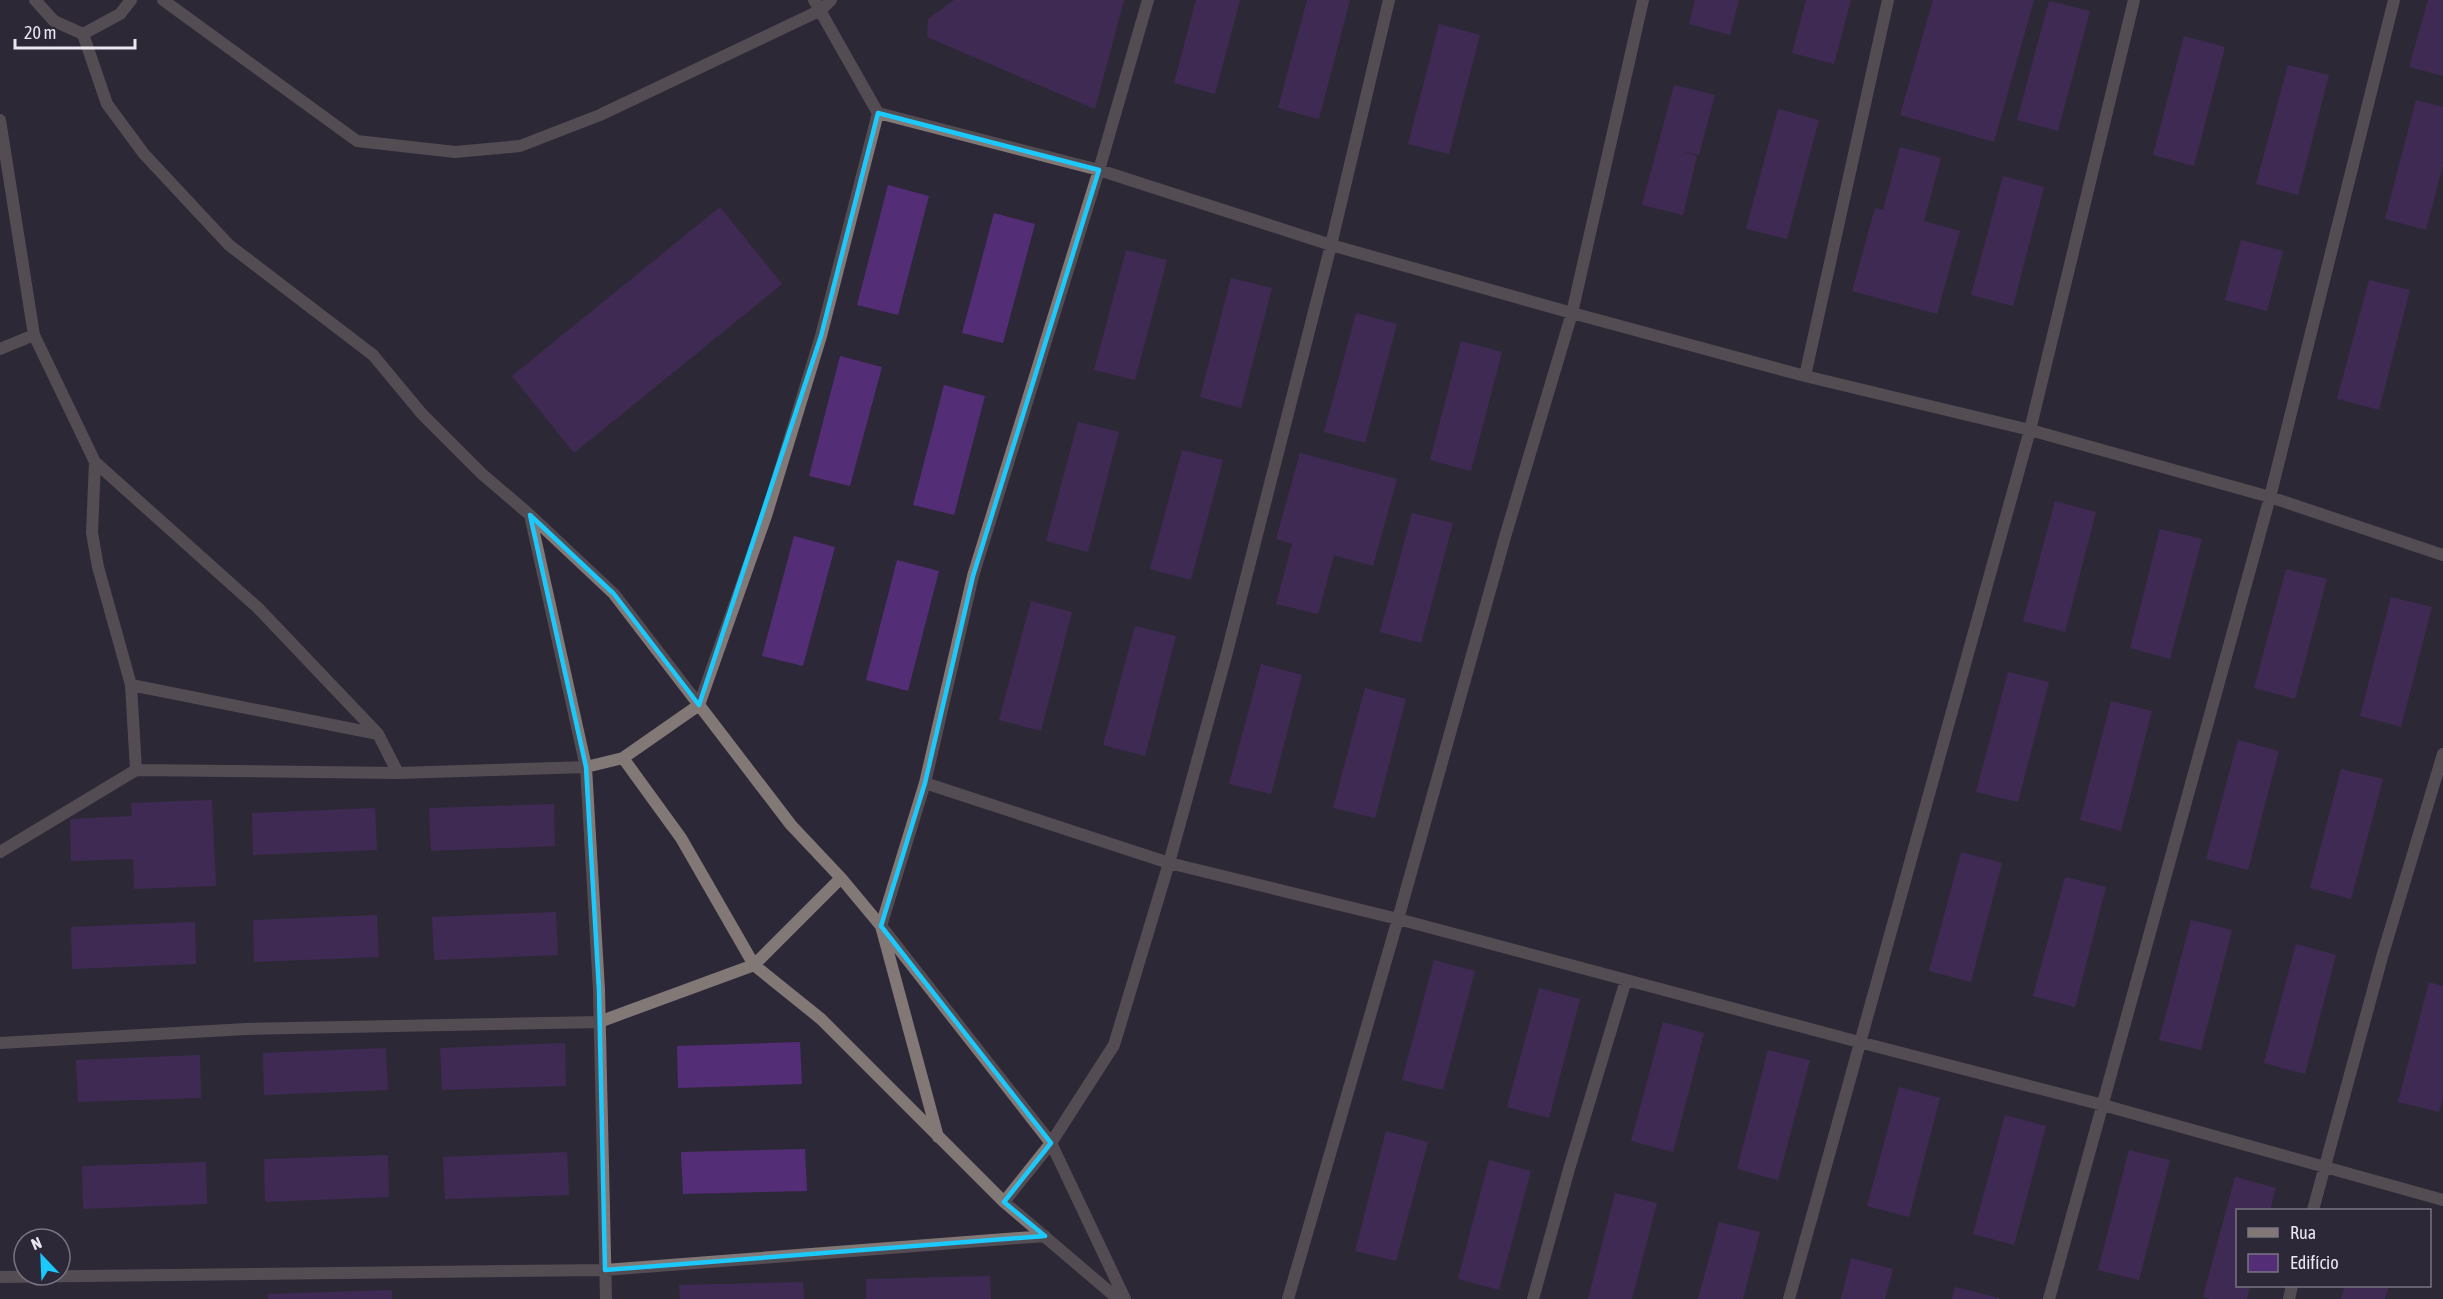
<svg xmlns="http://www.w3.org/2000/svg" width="2443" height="1299" viewBox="0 0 2443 1299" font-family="'Asap Condensed',sans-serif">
<rect width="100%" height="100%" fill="#2d2837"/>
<!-- building -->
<path fill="#532d76" d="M954,0H1124L1095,109L927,37L928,19Z
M1196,0H1240L1215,94L1174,83Z
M1307,0H1350L1319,119L1278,108Z
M1695,0H1739L1730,35L1689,24Z
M1806,0H1851L1834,64L1792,53Z
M1933,0H2034L1994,142L1900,115Z
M2428,0H2443V76L2409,67Z
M2049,1L2090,11L2058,131L2017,120Z
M1439,24L1480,35L1449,154L1408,144Z
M2184,36L2225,47L2194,166L2153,155Z
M2288,65L2329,75L2298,195L2256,184Z
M1674,85L1715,95L1699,155L1681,151L1697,156L1683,215L1642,205Z
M2416,100L2443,107V165L2426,230L2385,219Z
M1778,109L1819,120L1787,239L1746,229Z
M1900,147L1941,158L1924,221L1960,231L1937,314L1852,291L1875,208L1883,210Z
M2003,176L2044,187L2013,306L1971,295Z
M888,185L929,196L898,315L857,305Z
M720,207L782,284L574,453L512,376Z
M994,213L1035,224L1003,343L962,333Z
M2241,240L2283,251L2267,311L2225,300Z
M1126,250L1167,260L1135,380L1094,370Z
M1231,278L1272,288L1241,408L1200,397Z
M2369,280L2410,290L2379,410L2337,399Z
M1356,313L1397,324L1365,443L1324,432Z
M1461,341L1502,352L1471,471L1430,460Z
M840,356L882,367L850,486L809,476Z
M944,385L985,396L954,515L913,505Z
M1078,422L1119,432L1088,552L1046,541Z
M1182,450L1223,460L1191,580L1150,569Z
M1300,453L1397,479L1373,566L1334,555L1318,614L1276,604L1292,544L1276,539Z
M2055,501L2096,512L2065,632L2023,621Z
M1412,513L1453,523L1421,643L1380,632Z
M2160,529L2202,539L2170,659L2130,648Z
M794,536L835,547L803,666L762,656Z
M897,560L939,571L908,691L866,680Z
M2286,569L2327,579L2295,699L2254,688Z
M2391,597L2432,607L2401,727L2360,716Z
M1031,601L1072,612L1041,731L999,720Z
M1135,626L1176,636L1145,756L1103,745Z
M1261,664L1302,675L1271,794L1229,784Z
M2008,672L2049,682L2018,802L1976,792Z
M1365,688L1406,699L1375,818L1333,808Z
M2111,701L2152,711L2121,831L2080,820Z
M2238,740L2279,751L2248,870L2206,859Z
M2341,769L2383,779L2351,899L2310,888Z
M212,800L216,886L134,889L133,859L71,861L70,819L132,816L131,803Z
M554,804L555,846L431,851L429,808Z
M375,808L377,850L253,855L252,813Z
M1961,852L2002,863L1971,982L1929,971Z
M2065,877L2106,887L2075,1007L2033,996Z
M556,912L558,955L434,960L432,917Z
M377,915L379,957L254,962L253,920Z
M2191,920L2232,930L2201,1050L2159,1040Z
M195,922L196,964L72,969L71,927Z
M2296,944L2336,955L2305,1074L2264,1063Z
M1434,960L1475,971L1443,1090L1402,1080Z
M2429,982L2443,986V1098L2439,1112L2398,1102Z
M1539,988L1580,999L1549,1118L1507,1107Z
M1663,1022L1704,1033L1673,1152L1631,1141Z
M800,1042L802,1084L678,1088L677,1046Z
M565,1043L566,1086L442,1090L440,1048Z
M386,1048L388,1090L264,1095L263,1053Z
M1768,1050L1810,1060L1778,1180L1737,1169Z
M200,1055L201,1098L78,1102L76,1060Z
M1899,1087L1940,1098L1909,1217L1867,1206Z
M2005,1115L2046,1126L2014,1245L1973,1234Z
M1386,1131L1428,1142L1396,1261L1355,1251Z
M805,1149L807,1191L683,1194L681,1152Z
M2129,1150L2170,1160L2139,1280L2098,1270Z
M567,1152L569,1195L445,1199L443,1157Z
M388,1155L389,1197L265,1202L264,1159Z
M1489,1160L1531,1171L1499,1290L1458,1279Z
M206,1162L207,1204L83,1209L82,1166Z
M2235,1177L2276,1188L2270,1210H2238V1286H2250L2247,1299H2210L2203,1297Z
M1615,1193L1657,1203L1632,1299H1588Z
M1719,1222L1760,1232L1743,1299H1698Z
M1851,1258L1893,1269L1885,1299H1841Z
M990,1276L991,1299H866V1279Z
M803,1282L804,1299H680L679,1285Z
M2345,1286H2389L2385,1299H2341Z
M1955,1287L1999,1298V1299H1952Z
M392,1290V1299H268V1294Z"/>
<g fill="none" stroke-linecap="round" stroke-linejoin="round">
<!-- minor -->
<path stroke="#827876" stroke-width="12" d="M35,0L54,21L83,34L107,104L144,154L229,245L373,355L422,414L482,474L530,515L614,594L791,825L841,878L881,926L1051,1143L1125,1299
M163,0L357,141L455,152L520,146L600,115L821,10L831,0
M83,34L120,14L131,0
M878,113L1099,170L1331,245L1572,313L1805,376L2030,430L2270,497L2443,555
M0,120L34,335L95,462L258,608L378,734L398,773
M0,349L34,335
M1805,376L1888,0
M95,462L92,533L98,567L131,685L136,770
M530,515L586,767L599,990L606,1299
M131,685L378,734
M623,758L681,838L754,965L821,1019L1004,1202L1118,1299
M925,783L1169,863L1398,919L1859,1042L2103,1105L2443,1200
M0,852L136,770L398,773L586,767L623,758L699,705L766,516L821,336L878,113L814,0
M0,1043L246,1029L599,1022L754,965L841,878
M938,1137L881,926L925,783L973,576L1099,170L1148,0
M1004,1202L1051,1143L1114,1045L1169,863L1226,656L1331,245L1389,0
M2313,1210L2382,957L2443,754
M0,1277L605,1270L1045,1236
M1288,1299L1398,919L1505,537L1572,313L1643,0
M1533,1299L1569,1169L1626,980
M1789,1299L2030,430L2134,0
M2049,1299L2270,497L2394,0
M2289,1299L2292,1286"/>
</g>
<!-- marked area -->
<path d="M0 0H2443V1299H0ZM878,113L1099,170L973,576L925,783L881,926L1051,1143L1004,1202L1045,1236L605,1270L599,990L586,767L530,515L614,594L699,705L821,336Z" fill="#2d2837" fill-opacity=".55" fill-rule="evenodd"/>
<path fill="none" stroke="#1cc9fc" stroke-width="4.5" stroke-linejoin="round" d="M878,113L1099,170L973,576L925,783L881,926L1051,1143L1004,1202L1045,1236L605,1270L599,990L586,767L530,515L614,594L699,705L821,336Z"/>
<!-- legend -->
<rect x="2236" y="1209" width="195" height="78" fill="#2d2837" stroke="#797481" stroke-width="1.5"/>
<rect x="2248" y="1228" width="30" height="9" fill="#827876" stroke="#797481" stroke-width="1.5"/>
<text x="2290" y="1239" font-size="18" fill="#eae7f1">Rua</text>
<rect x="2248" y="1254" width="30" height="18" fill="#532d76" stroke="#797481" stroke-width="1.5"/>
<text x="2290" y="1269" font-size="18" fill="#eae7f1">Edifício</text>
<!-- north arrow -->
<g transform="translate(42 1257) rotate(337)"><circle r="28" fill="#2d2837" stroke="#797481" stroke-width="1.5"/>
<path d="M0-4.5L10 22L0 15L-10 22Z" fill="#1cc9fc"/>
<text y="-9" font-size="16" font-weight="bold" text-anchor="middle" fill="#eae7f1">N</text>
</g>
<!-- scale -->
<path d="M15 39v9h120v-9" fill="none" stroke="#eae7f1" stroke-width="3"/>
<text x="24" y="39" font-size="18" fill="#eae7f1" stroke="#2d2837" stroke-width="4.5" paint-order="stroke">20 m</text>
</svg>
